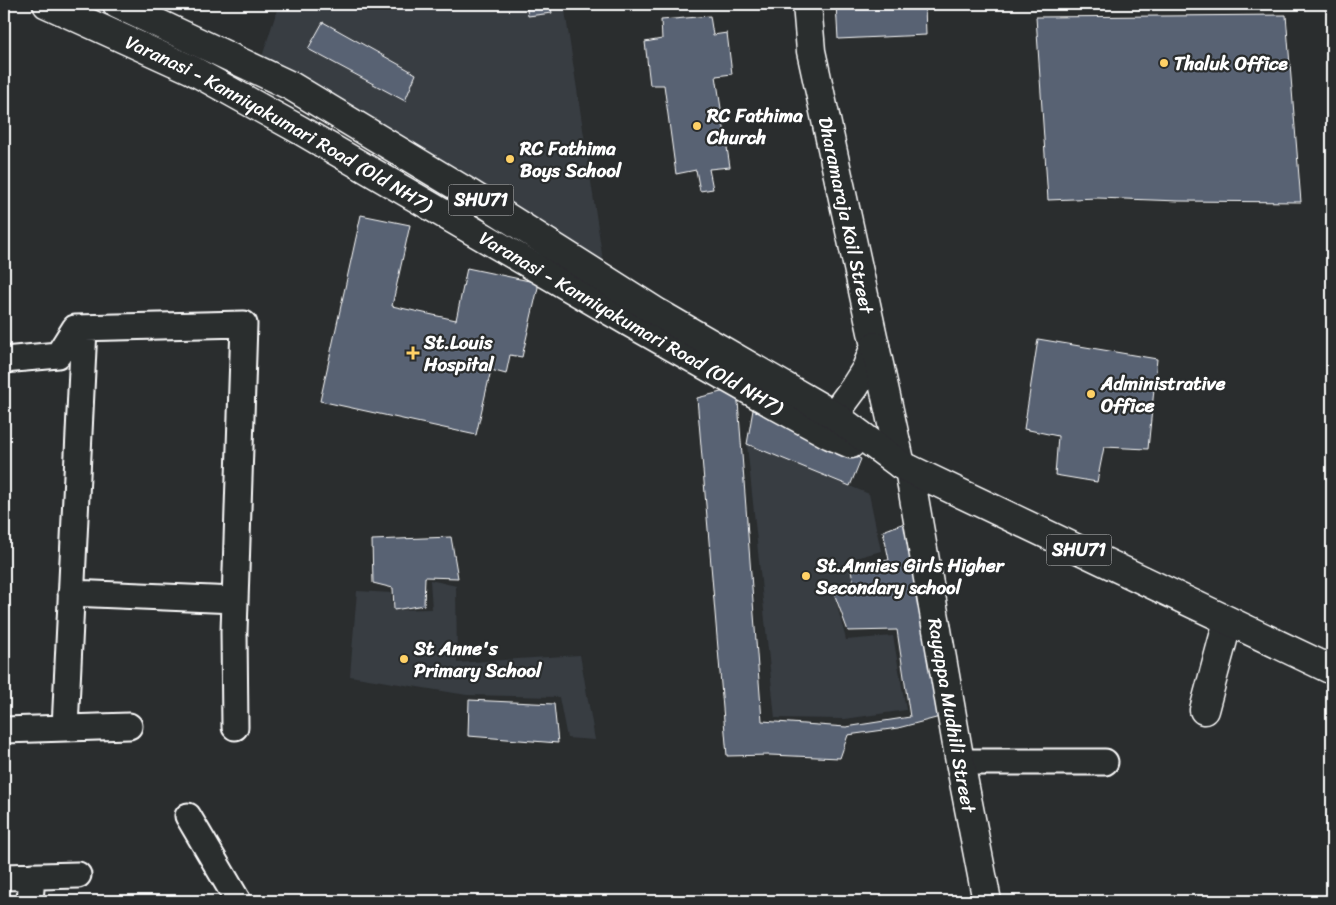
<svg xmlns="http://www.w3.org/2000/svg" width="1336" height="905" viewBox="0 0 1336 905" font-family="Sriracha,sans-serif">
<rect width="100%" height="100%" fill="#2a2d2e"/>
<filter id="ink" filterUnits="userSpaceOnUse"><feTurbulence type="fractalNoise" baseFrequency=".02" numOctaves="2"/><feDisplacementMap in="SourceGraphic" scale="10" xChannelSelector="R" yChannelSelector="G"/><feConvolveMatrix kernelMatrix="1 2 1 2 8 2 1 2 1" color-interpolation-filters="sRGB"/></filter>
<g filter="url(#ink)">
<!-- built -->
<path fill="#383d43" d="M279,4H564L603,261L262,57Z
M747,444L869,494L881,551L848,560L855,586L834,593L846,640L893,636L906,710L845,719L775,718Z
M430,580L456,586L457,663L580,655L595,740L567,738L559,697L467,695L350,676L357,591L391,593L394,610L432,609Z"/>
<!-- building -->
<path fill="#586273" stroke="#fff" d="M526,4H550L552,13L528,16Z
M836,4H925L926,35L838,39Z
M1286,15L1301,202L1179,201L1098,198L1048,200L1036,17Z
M710,16L713,35L727,33L732,74L716,76L730,167L709,169L713,189L700,191L696,170L676,174L664,85H650L645,42L662,39L661,20Z
M323,22L416,74L405,101L308,49Z
M361,215L410,225L392,306L456,320L467,268L539,283L522,357L510,355L506,374L491,370L476,435L320,401Z
M1038,339L1157,359L1148,449L1104,447L1097,482L1055,475L1058,436L1024,429Z
M737,388L762,721L846,727L910,717L897,630L848,631L834,593L855,586L850,567L889,560L883,531L907,522L940,717L898,728L848,735L840,758L770,755L727,756L697,398Z
M754,404L861,459L850,486L747,444Z
M451,537L458,578L425,577L424,605L394,610L393,588L373,583L372,540Z
M469,700L554,704L558,743L468,736Z"/>
<g fill="none" stroke-linecap="round" stroke-linejoin="round">
<defs>
<path id="street" d="M4,360L58,355L75,328L244,324L234,632L235,727
M71,593L235,600
M65,728L84,328
M4,730L129,726
M960,762H1105
M188,816L238,901
M4,877L78,875
M30,901L32,876"/>
<g id="secondary">
<path id="s1" d="M807,4L811,51L875,346L866,369L854,388L834,415"/>
<path d="M875,346L901,465"/>
<path id="s2" d="M909,469L960,762L987,901"/>
<path d="M1204,710L1228,621"/>
</g>
<g id="primary">
<path id="s3" d="M47,4L192,70L300,130L629,322L777,406L830,435L851,444"/>
<path d="M117,4L291,86L472,195L658,313L834,415L901,465L1332,670"/>
</g>
</defs>
<!-- street casing -->
<use href="#street" stroke="#fff" stroke-width="29"/>
<!-- secondary casing -->
<use href="#secondary" stroke="#fff" stroke-width="31"/>
<!-- primary casing -->
<use href="#primary" stroke="#fff" stroke-width="31"/>
<!-- street -->
<use href="#street" stroke="#2a2d2e" stroke-width="25"/>
<!-- secondary -->
<use href="#secondary" stroke="#2a2d2e" stroke-width="28"/>
<!-- primary -->
<use href="#primary" stroke="#2a2d2e" stroke-width="28"/>
</g>
</g>
<!-- markers -->
<g fill="#ffd166" stroke="#2a2d2e" stroke-width="2">
<circle cx="1164" cy="63" r="5"/>
<circle cx="697" cy="126" r="5"/>
<circle cx="510" cy="159" r="5"/>
<path d="M410.5 345.5h5v5h5v5h-5v5h-5v-5h-5v-5h5z"/>
<circle cx="1091" cy="394" r="5"/>
<circle cx="806" cy="576" r="5"/>
<circle cx="404" cy="659" r="5"/>
</g>
<g text-anchor="middle" dominant-baseline="central" stroke-width="4.5" stroke-linejoin="round" paint-order="stroke">
<!-- shield labels -->
<g fill="#2a2d2e" stroke="#bfc0c0" stroke-width="1">
<rect x="448.5" y="184.5" width="65" height="31" rx="4"/>
<rect x="1046.5" y="534.5" width="65" height="31" rx="4"/>
</g>
<g font-size="18" font-weight="bold" fill="#fff">
<text x="481" y="200">SHU71</text>
<text x="1079" y="550">SHU71</text>
</g>
<!-- poi labels -->
<g font-size="19" font-weight="bold" fill="#fff" stroke="#2a2d2e" text-anchor="start">
<text x="1174" y="63">Thaluk Office</text>
<text x="707" y="115">RC Fathima<tspan x="707" dy="22">Church</tspan></text>
<text x="520" y="148">RC Fathima<tspan x="520" dy="22">Boys School</tspan></text>
<text x="424" y="342">St.Louis<tspan x="424" dy="22">Hospital</tspan></text>
<text x="1101" y="383">Administrative<tspan x="1101" dy="22">Office</tspan></text>
<text x="816" y="565">St.Annies Girls Higher<tspan x="816" dy="22">Secondary school</tspan></text>
<text x="414" y="648">St Anne's<tspan x="414" dy="22">Primary School</tspan></text>
</g>
<!-- street labels -->
<g font-size="19" fill="#fff" stroke="#2a2d2e">
<text stroke="none"><textPath href="#s3" startOffset="261">Varanasi - Kanniyakumari Road (Old NH7)</textPath></text>
<text stroke="none"><textPath href="#s1" startOffset="215">Dharamaraja Koil Street</textPath></text>
<text stroke="none"><textPath href="#s3" startOffset="666">Varanasi - Kanniyakumari Road (Old NH7)</textPath></text>
<text stroke="none"><textPath href="#s2" startOffset="250">Rayappa Mudhili Street</textPath></text>
</g>
</g>
<!-- margin -->
<rect width="1336" height="905" fill="none" stroke="#2a2d2e" stroke-width="20"/>
<rect x="10" y="10" width="1316" height="885" fill="none" stroke="#fff" stroke-width="2" filter="url(#ink)"/>
</svg>
